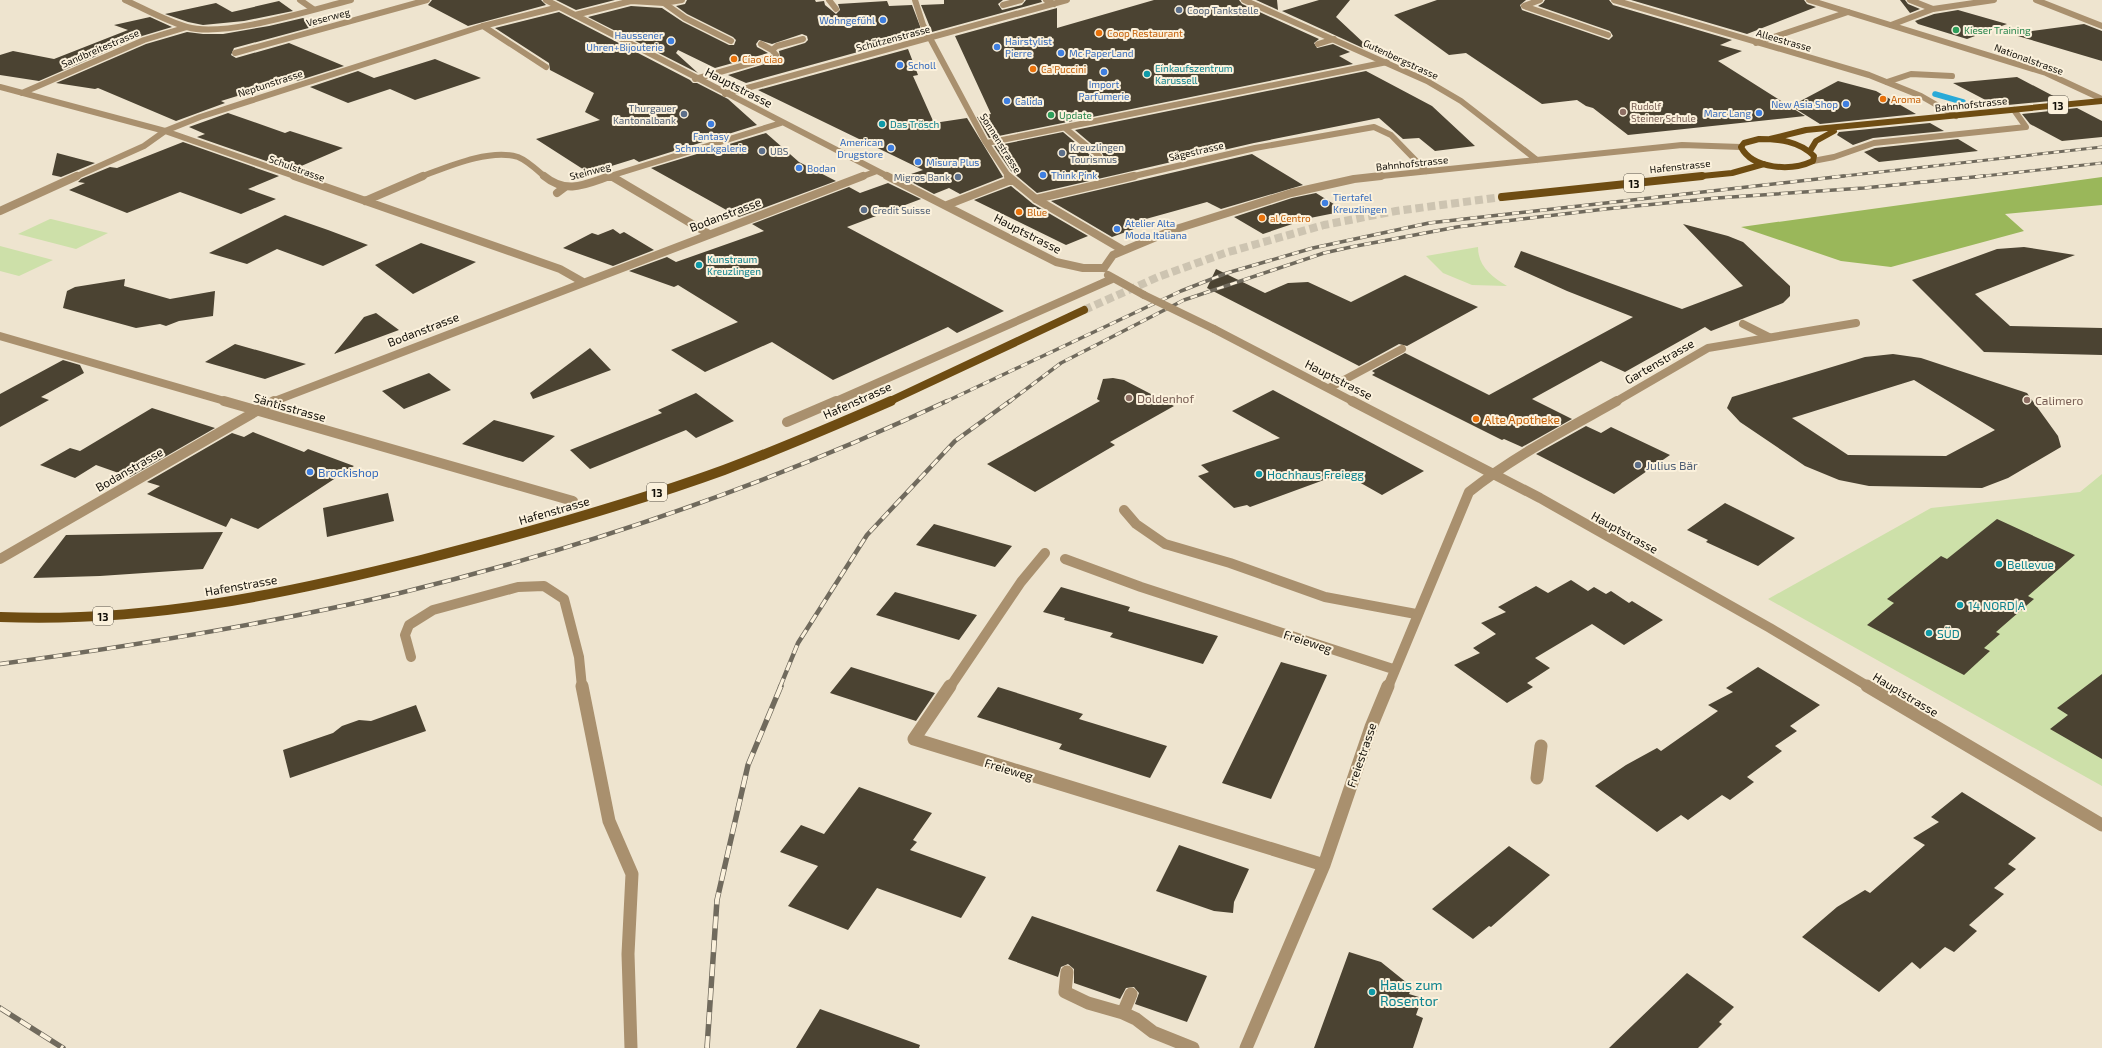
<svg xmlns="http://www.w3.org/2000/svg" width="2102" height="1048" viewBox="0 0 2102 1048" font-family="'Exo 2',sans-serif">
<rect width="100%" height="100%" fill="#eee4cf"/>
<!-- green -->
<path fill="#cde0a9" d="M50,219H51L108,233L76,249L18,234Z
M0,246L53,260L19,276L0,271Z
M1478,247C1478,266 1491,276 1507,286L1472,285L1443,273L1426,256Z
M2102,474V786L1768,599L1931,508L2080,492Z"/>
<!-- forest -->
<path fill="#9ab75a" d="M2102,177V205L2005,214L2024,231L1891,267L1841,261L1741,227Z"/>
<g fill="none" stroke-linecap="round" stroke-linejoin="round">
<!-- stream -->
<path stroke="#29aad8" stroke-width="5.5" d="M1935,94L1963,102"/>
</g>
<!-- building -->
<path fill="#4b4332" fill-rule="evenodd" d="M432,0H541L546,5L468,26L428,5Z
M556,0H615L576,10Z
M687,0H815L816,2L824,1L825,5L836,14L840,10L838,4L887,1L889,6L912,5L923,34L746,83L728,75L775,61L780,57L779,51L805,43L808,40L807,36L802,34L772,44L759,40L756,44L757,47L768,53L715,68L678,50L676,53L698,73L588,17L631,6L662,8L683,22L729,45H734L736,40L733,37L687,14L676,6L685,4Z
M944,0H1003L998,4L1002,10L1022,5L1026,0H1041L1042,2L932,32L921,5L944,4Z
M1154,0H1239L1242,4L1319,39L1314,43L1317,48L1333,44L1350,52L1339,56L1353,64L989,138L977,117L991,114L955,36L1057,8V28Z
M1256,0H1277L1278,10Z
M1319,0H1350L1336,17L1367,46L1363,48L1282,11Z
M1437,0H1526L1520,5L1522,10L1609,40L1613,36L1610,31L1538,6L1543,3L1545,0H1609L1613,5L1732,40L1720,45L1742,51L1718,61L1805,116L1628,135L1593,108L1586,106L1577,100L1542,104L1466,53L1449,55L1394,15Z
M1631,0H1804L1807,4L1816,7L1747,34Z
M1900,0H1905L1908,4L1920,9L1910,13Z
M279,1L293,11L244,21L203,25L188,22L165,14L216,3L232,12Z
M1958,10L2007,24L1967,39L1918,24L1915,21L1934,14Z
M559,12L690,80L693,83H697L728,99L757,125L639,162L634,159L589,173L536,139L600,120L585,112L594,93L550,70L549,63L495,28Z
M150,17L172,27L142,36L39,81L0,75V55L13,51L54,59L128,30L114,25Z
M303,18L316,26L234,48L231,55L236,58L289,43L344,66L297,81L293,79L221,101L225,103L176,121L98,88L95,89L56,83L146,44L187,32L203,34H223L269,26Z
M2084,24L2102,31V61L2011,34Z
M908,49L918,75L913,76L934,123L967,118L1003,177L960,194L949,188L934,194L902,177L923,170L758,90Z
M435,59L481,78L415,100L390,89L348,103L310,87L358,71L374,78Z
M1366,71L1432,106L1475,146L1435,151L1419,138L1403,139L1379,118L1254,143L1037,193L1011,171L994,146L1063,132L1096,160L1100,161L1104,157L1102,153L1075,130Z
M2017,77L2061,100L1997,106L1953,83Z
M1838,81L1876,91L1916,114L1820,124L1791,106Z
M2077,108L2102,121V137L2062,141L2030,124L2022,114Z
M228,113L285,133L290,131L343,148L292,170L197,137L205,134L189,127Z
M1930,123L1944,131L1873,138L1853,145L1837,135L1839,132Z
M766,133L799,162L836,181L739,217L651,168Z
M1958,139L1978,151L1879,162L1864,152L1875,148Z
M183,142L279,176L248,189L276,199L241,214L180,192L127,213L69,190L85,183L78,182L81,179L110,167L117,168Z
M57,153L95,163L61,177L52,175Z
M1252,154L1303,185L1221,209L1207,202L1135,222L1142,226L1112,237L1051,201Z
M888,183L921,199L847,227L1004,311L957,333L948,327L833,380L772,342L705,372L671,350L738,322L678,285L674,287L629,271L667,257L676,262L764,231L752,224L849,187L860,193Z
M1011,186L1033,204L1088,236L1066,245L974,200Z
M1316,193L1345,211L1310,218L1263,234L1234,217L1292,198Z
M285,215L328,230L368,245L323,266L277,249L247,264L209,253Z
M1683,224L1728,236L1743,242L1790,286V296L1783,303L1711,331L1705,327L1625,372L1601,361L1532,399L1572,419L1522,447L1504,439L1502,440L1372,375L1375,373L1372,371L1405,353L1489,395L1633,317L1567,291L1514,267L1521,251L1682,309L1743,286Z
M613,229L620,234L624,232L654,250L613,266L563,248L592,233L598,235Z
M421,243L476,262L413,294L375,265Z
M2024,247L2075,255L1975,294L2010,326L2102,328V355L1984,352L1912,280L1997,249Z
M1216,269L1265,293L1288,283L1308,282L1351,302L1405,275L1478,307L1407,346L1399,344L1359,366L1207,288Z
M125,279L124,286L170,299L215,291L213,316L179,321L166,326L160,324L136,328L63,308L67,291L75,287Z
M376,313L399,330L334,354L364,317Z
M235,344L306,364L265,379L205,362Z
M590,348L611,370L533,399L530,393Z
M1893,354L1921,358L2027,393L2058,436L2061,447L2008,478L1982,488L1869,486L1839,480L1805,466L1740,422L1727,408L1732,397L1865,357ZM1914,380L1995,430L1946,456L1848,455L1792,418Z
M63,360L80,365L84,373L41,397L49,400L0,427V394Z
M429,373L451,390L404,409L382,391Z
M1113,378L1124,380L1174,406L1110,442L1115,445L1035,492L987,464L1100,401L1097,399L1103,379Z
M1273,390L1424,471L1382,495L1343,473L1250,507L1247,505L1234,508L1198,476L1209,472L1201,465L1280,438L1232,411Z
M696,393L734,421L696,438L686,430L590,469L570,450L662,413L658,410Z
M152,408L215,428L130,477L96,465L75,478L40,465L70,448L80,451Z
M494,420L555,436L523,462L462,444Z
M1586,426L1601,433L1611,427L1670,455L1614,494L1536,454Z
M253,432L304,452L308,449L354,466L258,529L231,518L226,527L147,494L160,486L147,482L232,433L244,437Z
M388,493L394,521L327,537L323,508Z
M1725,503L1795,538L1758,566L1706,542L1708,540L1687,530Z
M1997,519L2075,555L2028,596L2034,599L1996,632L2000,634L1984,648L1990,651L1964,675L1867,625L1894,603L1887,599L1941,556L1947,559Z
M934,524L1012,546L995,567L916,545Z
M223,532L203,569L100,576L33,578L66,535Z
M1571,580L1588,591L1594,587L1606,594L1611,591L1629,603L1632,601L1663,620L1624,645L1592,624L1535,658L1550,668L1527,683L1533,687L1507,703L1454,665L1480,653L1473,648L1496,634L1481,623L1506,612L1498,607L1536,586L1548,593Z
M1061,587L1130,607L1128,611L1218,636L1203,664L1110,637L1113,633L1064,620L1065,618L1043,612Z
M895,592L977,615L959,640L876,615Z
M1281,662L1327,675L1271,799L1222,783Z
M851,667L935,693L916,721L830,693Z
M1758,667L1820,705L1790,726L1797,731L1775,746L1782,751L1747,777L1754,782L1730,800L1722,795L1688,820L1681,815L1657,832L1595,786L1626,765L1657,748L1661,751L1718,711L1708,705L1733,692L1726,688Z
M2102,674V759L2050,729L2068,715L2057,708Z
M998,687L1083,714L1079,719L1167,746L1150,778L1059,749L1062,744L977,717Z
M416,705L426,731L290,778L283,750L333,733L342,726L359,720L371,721Z
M859,787L932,813L913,840L917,842L910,850L986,877L961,918L877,888L848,930L788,906L818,866L780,852L801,825L824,834Z
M1962,792L2036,838L2008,864L2016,869L1994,888L2004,894L1969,925L1977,931L1954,952L1945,947L1920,969L1912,962L1879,992L1802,937L1837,907L1865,890L1870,893L1925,845L1913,838L1939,822L1931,817Z
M1179,845L1249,869L1234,902L1233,913L1214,911L1156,891Z
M1509,846L1550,875L1491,927L1489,926L1473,939L1432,909Z
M1032,916L1207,976L1187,1022L1135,1004L1139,993L1134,987L1126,988L1120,999L1074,983V969L1068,964L1061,967L1058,977L1008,959Z
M1349,952L1381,962L1412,987L1409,994L1422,998L1416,1015L1423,1018L1413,1048H1314Z
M1687,973L1734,1007L1719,1022L1722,1024L1698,1048H1609Z
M820,1009L920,1045L919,1048H796Z"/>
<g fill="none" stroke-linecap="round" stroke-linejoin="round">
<!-- primary-tunnel -->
<path stroke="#cdc4b1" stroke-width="8" stroke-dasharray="8 4" stroke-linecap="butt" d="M1084,310L1158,277L1225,253L1324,225L1396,211L1502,197"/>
<!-- service-far3 -->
<path stroke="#a9906e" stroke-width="6" d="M300,0L313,9
M829,0L836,9
M1046,0L1054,4
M1540,0L1524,6L1608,35
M664,3L685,18L731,41
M664,3L682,0
M1003,5L1021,0
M1891,25L1933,9L1910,0
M483,26L546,67
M1756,43L1848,12
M761,44L772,50
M1318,44L1334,39
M695,79L773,57L776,55L772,50L777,46L803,39
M1887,82L1911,74L1952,76
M1065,128L1099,156
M987,143L1387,62
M1813,161L1834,157L1874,143L2026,127L2014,110
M1130,177L1255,148L1374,127L1391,135L1426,171"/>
<!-- service-far2 -->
<path stroke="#a9906e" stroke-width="8" d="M557,193L565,187
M1036,199L1134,176
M1743,324L1769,337
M1329,388L1402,349"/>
<!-- service-far1 -->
<path stroke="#a9906e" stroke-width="10" d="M1124,510L1136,524L1165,544L1230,563L1325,597L1416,614
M411,657L405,635L409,625L433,610L518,587L544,586L564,599L579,657L582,687"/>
<!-- service -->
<path stroke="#a9906e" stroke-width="13" d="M582,686L609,821L632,874L628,954L631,1048
M1537,778L1541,746
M1067,972L1065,992L1088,1003L1123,1013
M1131,994L1123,1013L1136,1019L1153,1032L1193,1048"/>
<!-- minor-far3 -->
<path stroke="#a9906e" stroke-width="6" d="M125,0C145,9 166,21 187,27C224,38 311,10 351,0
M546,0L889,177
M915,0L923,25L985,141L1009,177
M1244,0L1427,81L1461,101L1537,160
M1614,0L1869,75L1921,96L1956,116
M1809,0L2046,73L2102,99
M2036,0L2102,26
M1933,9L1994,0
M575,15L631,1L664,3
M235,53L427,0
M0,87L165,131L297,177
M22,93L144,40L187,27
M725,94L1067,0
M611,176L613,177
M75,177L144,146L165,131L200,117L483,26L559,7
M420,177C447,167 490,148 518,157C528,161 537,170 545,177
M607,177L781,123
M861,177L877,171
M1372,177L1682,145L1741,147"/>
<!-- minor-far2 -->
<path stroke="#a9906e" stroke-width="8" d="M294,176L560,269L583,282
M544,176C567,195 586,184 610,176
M611,176L709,234
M887,176L1056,262L1083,268H1104
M1008,176L1036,199L1123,250
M365,201L423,176
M947,205L1011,180
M0,211L77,176
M1104,268L1113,255L1173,230L1291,193L1354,179L1381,176
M1108,275L1144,295
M1214,329L1354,402
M0,336L228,402
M272,402L863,176
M834,402L1112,279
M1615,402L1708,348L1856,323"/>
<!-- minor-far1 -->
<path stroke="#a9906e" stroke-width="10" d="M224,401L573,501
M1352,401L1540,498L1770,628L1869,687
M787,422L836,401
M0,559L274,401
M1065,559L1141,587L1393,669
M950,687L1021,582L1045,553
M1388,687L1469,492C1514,456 1567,429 1617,401"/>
<!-- minor -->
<path stroke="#a9906e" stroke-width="13" d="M950,686L914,739L1324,865
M1867,686L2102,825
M1246,1048L1324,865L1371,727L1388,686"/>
<!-- primary-far2 -->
<path stroke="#6e4c12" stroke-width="6" d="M1759,139C1779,139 1799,141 1814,156L1813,161C1792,171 1753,170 1741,147L1744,143Z
M1770,139L1806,130L2102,101
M1810,151L1816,141L1834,131
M1692,177L1732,173L1764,164"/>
<!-- primary-far1 -->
<path stroke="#6e4c12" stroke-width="8" d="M1502,197L1702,176
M888,402L1084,310"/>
<!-- primary -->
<path stroke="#6e4c12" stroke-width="10" d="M0,617C146,623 281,595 421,560C523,534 625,506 724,470C780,449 836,425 891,401"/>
<defs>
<path id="rail-far3" d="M1835,177L2102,147
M1975,177L2102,163"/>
<path id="rail-far2" d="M945,402L1181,291L1227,273L1313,248L1429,223L1844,176
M1009,402L1061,363L1184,300L1324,253L1351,247L1457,227L1605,209L1717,198L1864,188L1984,176"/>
<path id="rail-far1" d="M0,664C134,646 268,624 400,593C588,547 772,483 947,401
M780,687L798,643L867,535L955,441L1010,401"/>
<path id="rail" d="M0,1008L63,1048
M707,1048L717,900L748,765L781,686"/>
</defs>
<!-- rail-far3 casing -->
<use href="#rail-far3" stroke="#706a5d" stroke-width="3"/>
<!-- rail-far2 casing -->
<use href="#rail-far2" stroke="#706a5d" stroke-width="3.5"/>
<!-- rail-far1 casing -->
<use href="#rail-far1" stroke="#706a5d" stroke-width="4.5"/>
<!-- rail casing -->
<use href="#rail" stroke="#706a5d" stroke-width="5.5"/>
<!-- rail-far3 -->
<use href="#rail-far3" stroke="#fbf1dc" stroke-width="2" stroke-dasharray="5.5" stroke-linecap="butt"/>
<!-- rail-far2 -->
<use href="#rail-far2" stroke="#fbf1dc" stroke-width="2.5" stroke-dasharray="7" stroke-linecap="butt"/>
<!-- rail-far1 -->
<use href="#rail-far1" stroke="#fbf1dc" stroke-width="3" stroke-dasharray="9" stroke-linecap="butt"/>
<!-- rail -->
<use href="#rail" stroke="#fbf1dc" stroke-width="4" stroke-dasharray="12" stroke-linecap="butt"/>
<!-- minor-bridge -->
<path stroke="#a9906e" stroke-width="8" d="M1144,295L1214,329"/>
</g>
<!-- markers -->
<g fill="#5c6f8a" stroke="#fbf1dc" stroke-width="1.5">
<circle cx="1179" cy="10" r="4"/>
<circle cx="684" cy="114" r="4"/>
<circle cx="762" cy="151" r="4"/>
<circle cx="1062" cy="153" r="4"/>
<circle cx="958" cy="177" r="4"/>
<circle cx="864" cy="210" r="4"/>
<circle cx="1638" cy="465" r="4"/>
</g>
<g fill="#3f7fe0" stroke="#fbf1dc" stroke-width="1.5">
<circle cx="883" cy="20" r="4"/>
<circle cx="671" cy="41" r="4"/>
<circle cx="997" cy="47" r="4"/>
<circle cx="1061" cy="53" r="4"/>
<circle cx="900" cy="65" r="4"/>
<circle cx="1104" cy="72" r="4"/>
<circle cx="1007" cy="101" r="4"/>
<circle cx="1846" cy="104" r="4"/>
<circle cx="1759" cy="113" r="4"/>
<circle cx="711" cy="124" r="4"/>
<circle cx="891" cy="148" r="4"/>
<circle cx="918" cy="162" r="4"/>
<circle cx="799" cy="168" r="4"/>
<circle cx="1043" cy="175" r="4"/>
<circle cx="1325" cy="203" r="4"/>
<circle cx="1117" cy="229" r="4"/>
<circle cx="310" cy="472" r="4"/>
</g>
<g fill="#2e9e5b" stroke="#fbf1dc" stroke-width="1.5">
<circle cx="1956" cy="30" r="4"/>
<circle cx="1051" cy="115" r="4"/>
</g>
<g fill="#e8710a" stroke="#fbf1dc" stroke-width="1.5">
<circle cx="1099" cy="33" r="4"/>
<circle cx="734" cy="59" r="4"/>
<circle cx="1033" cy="69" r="4"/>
<circle cx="1883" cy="99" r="4"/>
<circle cx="1019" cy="212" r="4"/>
<circle cx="1262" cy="218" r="4"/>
<circle cx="1476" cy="419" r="4"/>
</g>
<g fill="#0f9aa8" stroke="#fbf1dc" stroke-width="1.5">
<circle cx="1147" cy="74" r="4"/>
<circle cx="882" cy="124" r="4"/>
<circle cx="699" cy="265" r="4"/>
<circle cx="1259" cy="474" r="4"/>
<circle cx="1999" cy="564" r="4"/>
<circle cx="1960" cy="605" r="4"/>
<circle cx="1929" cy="633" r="4"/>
<circle cx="1372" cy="992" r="4"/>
</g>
<g fill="#8d6e63" stroke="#fbf1dc" stroke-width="1.5">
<circle cx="1623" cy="112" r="4"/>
<circle cx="1129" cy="398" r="4"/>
<circle cx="2027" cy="400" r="4"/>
</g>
<g text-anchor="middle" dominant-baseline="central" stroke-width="4" stroke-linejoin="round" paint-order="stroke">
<!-- far-service labels -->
<g font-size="10" fill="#4e5e75" stroke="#fbf1dc" text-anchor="start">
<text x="1187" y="10">Coop Tankstelle</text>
<text x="676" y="108" text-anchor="end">Thurgauer<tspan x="676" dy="12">Kantonalbank</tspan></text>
<text x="1070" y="147">Kreuzlingen<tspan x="1070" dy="12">Tourismus</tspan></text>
<text x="770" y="151">UBS</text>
<text x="950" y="177" text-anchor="end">Migros Bank</text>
<text x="872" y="210">Credit Suisse</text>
</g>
<!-- far-street labels -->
<g font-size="10" fill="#120f08" stroke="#fbf1dc">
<text transform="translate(328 17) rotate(-15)">Veserweg</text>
<text transform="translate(893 38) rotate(-15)">Schützenstrasse</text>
<text transform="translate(1784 40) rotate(16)">Alleestrasse</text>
<text transform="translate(100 48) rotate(-23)">Sandbreitestrasse</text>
<text transform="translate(1401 59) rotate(25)">Gutenbergstrasse</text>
<text transform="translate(2029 59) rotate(20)">Nationalstrasse</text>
<text transform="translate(270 83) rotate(-18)">Neptunstrasse</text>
<text transform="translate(1971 104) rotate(-6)">Bahnhofstrasse</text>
<text transform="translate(1001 143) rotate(58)">Sonnenstrasse</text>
<text transform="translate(1196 151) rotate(-13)">Sägestrasse</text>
<text transform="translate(1412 163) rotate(-6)">Bahnhofstrasse</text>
<text transform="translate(1680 166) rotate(-6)">Hafenstrasse</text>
<text transform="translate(297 168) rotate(20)">Schulstrasse</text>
<text transform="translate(590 171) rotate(-15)">Steinweg</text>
</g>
<!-- far-shop labels -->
<g font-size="10" fill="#366cbe" stroke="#fbf1dc" text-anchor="start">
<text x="875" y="20" text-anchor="end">Wohngefühl</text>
<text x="663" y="35" text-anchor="end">Haussener<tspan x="663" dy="12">Uhren+Bijouterie</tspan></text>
<text x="1005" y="41">Hairstylist<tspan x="1005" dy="12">Pierre</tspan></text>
<text x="1069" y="53">Mc PaperLand</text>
<text x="908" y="65">Scholl</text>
<text x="1104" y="84" text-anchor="middle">Import<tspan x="1104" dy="12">Parfumerie</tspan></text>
<text x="1015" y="101">Calida</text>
<text x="1838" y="104" text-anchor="end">New Asia Shop</text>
<text x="1751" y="113" text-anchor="end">Marc Lang</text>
<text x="711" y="136" text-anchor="middle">Fantasy<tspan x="711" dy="12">Schmuckgalerie</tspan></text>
<text x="883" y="142" text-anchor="end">American<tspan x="883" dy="12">Drugstore</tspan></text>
<text x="926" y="162">Misura Plus</text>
<text x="807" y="168">Bodan</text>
<text x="1051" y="175">Think Pink</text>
<text x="1333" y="197">Tiertafel<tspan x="1333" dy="12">Kreuzlingen</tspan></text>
<text x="1125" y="223">Atelier Alta<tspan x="1125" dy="12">Moda Italiana</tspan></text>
</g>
<!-- far-leisure labels -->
<g font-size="10" fill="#27864d" stroke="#fbf1dc" text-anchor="start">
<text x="1964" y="30">Kieser Training</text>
<text x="1059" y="115">Update</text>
</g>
<!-- far-food labels -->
<g font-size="10" fill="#c56008" stroke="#fbf1dc" text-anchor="start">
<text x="1107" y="33">Coop Restaurant</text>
<text x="742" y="59">Ciao Ciao</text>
<text x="1041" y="69">Ca'Puccini</text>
<text x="1891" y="99">Aroma</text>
<text x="1027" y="212">Blue</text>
<text x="1270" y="218">al Centro</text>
</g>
<!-- far-culture labels -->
<g font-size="10" fill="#0d838f" stroke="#fbf1dc" text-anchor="start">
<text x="1155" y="68">Einkaufszentrum<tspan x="1155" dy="12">Karussell</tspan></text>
<text x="890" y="124">Das Trösch</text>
<text x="707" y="259">Kunstraum<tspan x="707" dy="12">Kreuzlingen</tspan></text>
</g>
<!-- far-education labels -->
<g font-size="10" fill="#785e54" stroke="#fbf1dc" text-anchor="start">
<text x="1631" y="106">Rudolf<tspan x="1631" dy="12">Steiner Schule</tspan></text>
</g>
<!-- shield labels -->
<g fill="#fbf1dc" stroke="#585348" stroke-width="1">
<rect x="2048" y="96" width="20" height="18" rx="3"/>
<rect x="1624" y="174" width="20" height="18" rx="3"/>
<rect x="647" y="483" width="20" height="18" rx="3"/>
<rect x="93" y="607" width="20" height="18" rx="3"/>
</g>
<g font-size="11" font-weight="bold" fill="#120f08">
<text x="2058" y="105">13</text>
<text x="1634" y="183">13</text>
<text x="657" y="492">13</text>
<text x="103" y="616">13</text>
</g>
<!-- street labels -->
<g font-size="12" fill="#120f08" stroke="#fbf1dc">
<text transform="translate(739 87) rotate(27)">Hauptstrasse</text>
<text transform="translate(725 214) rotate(-21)">Bodanstrasse</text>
<text transform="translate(1028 233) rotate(27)">Hauptstrasse</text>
<text transform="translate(423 329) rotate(-21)">Bodanstrasse</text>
<text transform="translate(1659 361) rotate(-30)">Gartenstrasse</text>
<text transform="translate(1339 379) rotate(27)">Hauptstrasse</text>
<text transform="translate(857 400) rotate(-24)">Hafenstrasse</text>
<text transform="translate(290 407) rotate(16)">Säntisstrasse</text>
<text transform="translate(129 469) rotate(-30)">Bodanstrasse</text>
<text transform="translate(554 510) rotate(-16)">Hafenstrasse</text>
<text transform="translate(1625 532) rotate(29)">Hauptstrasse</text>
<text transform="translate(241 585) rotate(-10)">Hafenstrasse</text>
<text transform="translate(1308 641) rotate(18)">Freieweg</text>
<text transform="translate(1906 694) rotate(31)">Hauptstrasse</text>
<text transform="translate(1361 755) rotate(-71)">Freiestrasse</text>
<text transform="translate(1009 769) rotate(17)">Freieweg</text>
</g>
<!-- education labels -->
<g font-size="12" fill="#785e54" stroke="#fbf1dc" text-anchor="start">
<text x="1137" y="398">Doldenhof</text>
<text x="2035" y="400">Calimero</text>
</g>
<!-- food labels -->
<g font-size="12" fill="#c56008" stroke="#fbf1dc" text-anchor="start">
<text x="1484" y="419">Alte Apotheke</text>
</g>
<!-- service labels -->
<g font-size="12" fill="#4e5e75" stroke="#fbf1dc" text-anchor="start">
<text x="1646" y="465">Julius Bär</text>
</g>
<!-- shop labels -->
<g font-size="12" fill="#366cbe" stroke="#fbf1dc" text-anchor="start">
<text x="318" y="472">Brockishop</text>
</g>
<!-- culture labels -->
<g font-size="12" fill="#0d838f" stroke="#fbf1dc" text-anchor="start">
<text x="1267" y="474">Hochhaus Freiegg</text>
<text x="2007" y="564">Bellevue</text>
<text x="1968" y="605">14 NORD|A</text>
<text x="1937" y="633">SÜD</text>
</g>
<!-- near-culture labels -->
<g font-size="14" fill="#0d838f" stroke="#fbf1dc" text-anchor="start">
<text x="1380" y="984">Haus zum<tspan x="1380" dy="16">Rosentor</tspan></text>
</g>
</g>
</svg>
